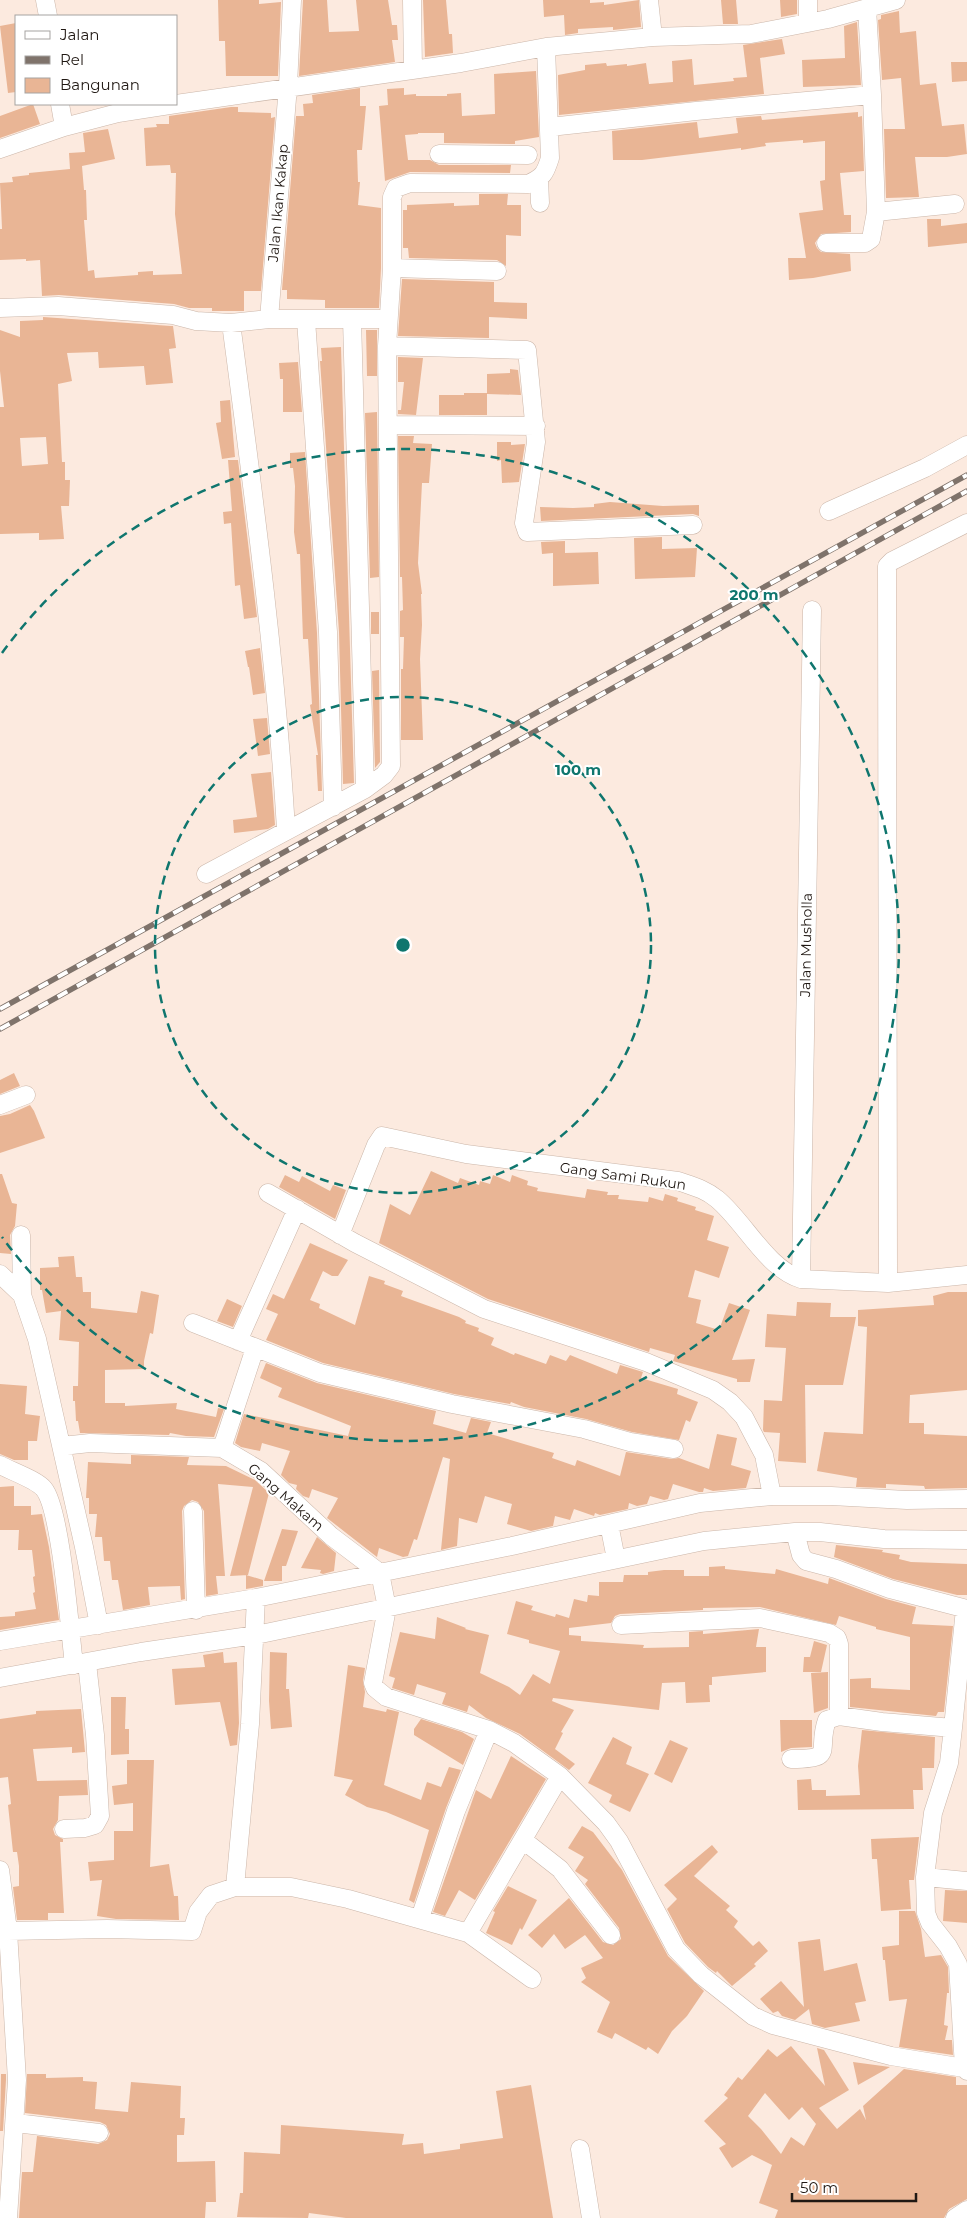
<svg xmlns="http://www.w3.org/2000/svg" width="967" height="2218" viewBox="0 0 967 2218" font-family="Montserrat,sans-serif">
<rect width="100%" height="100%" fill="#fceadf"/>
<!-- building -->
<path fill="#e9b595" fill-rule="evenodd" d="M218,0H259V4L281,2L278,76H226L225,41H219Z
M303,0H327L329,32L359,31L356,0H388L392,25H397L398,40H392L395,62L299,76Z
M423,0H446L449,34H452L453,53L425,57Z
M543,0H590V3L604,2V5L639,0L641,27L613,30V27L578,29V33L565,35L564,15L544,17Z
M721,0H736L738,24H723Z
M780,0H797V14L781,17Z
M899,11L900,33L916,31L920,85L936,83L942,126L964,124L967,154L947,157H915L919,197L886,198L884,129H905L901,78L882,80L878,20L881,19V15Z
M857,22L861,85L803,87L802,60L845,58L844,26Z
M16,23V92L8,93L0,26Z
M782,39L785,54L760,58L764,94L559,115L558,75L585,70V65L606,63L607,66L627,64V66L646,63L649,84L673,82L672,61L692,59L694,85L734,81L733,78L747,77L743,45Z
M951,62H967V81L952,82Z
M536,71L539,137L515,141V144L444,143V133H418V134L405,135L408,160H430L439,165H511L510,173L410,172L385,181L379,106L388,105L387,89L404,88V95L416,94V96H447V94L461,93L462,116L495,114L494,74Z
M360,88V106H366L362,150H357L358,182H360L358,205L381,208V268L379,308H325V300L287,299V290H282L296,116H304L303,104L313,103L312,95Z
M33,104L40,124L0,138V116Z
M231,107H238V112L271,113V118L275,117L261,291H244V311H212V308H189L174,304L59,295L42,296L40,260L26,261V259L0,260V229H2L0,183L13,182L12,177L29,175V173L70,169L69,153L85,152L83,133L108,129L115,159L82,166L84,190H86L87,220H84L88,271L94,270L95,278L138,275V272L153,271V275L182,274L175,214L176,173H171L170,165L146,166L144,128L157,127L156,124H169V116Z
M858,112V117L862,116L864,171L840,173L844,215H851V232L821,234L815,243L817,248L821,252L850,254L851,271L813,278L789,280L788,258H806L799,213L823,210L820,181L825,180V141L803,143V140L765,143L766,146L741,150V148L642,160H613L612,131L697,122L699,138L738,133L736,118L761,116L762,120Z
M479,194H508L507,205H521V236L506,235V266L497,260L409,258L408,248H403V210H407V205L454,203V206L479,205Z
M927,219H941V226L967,223V243L928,247Z
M402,279L494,282V302L527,303V319L489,317V338L398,336Z
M43,317L171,326H173L176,348L169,349L173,383L146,385L144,366L99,368L98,352L67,353L72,381L58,384L62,462H65V480H70L69,506H61L64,539L39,540V533L0,534V407H4L0,371V330L20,337V321L43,320ZM46,437L48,464L22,466L20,438Z
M366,330H377V376H367Z
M341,347L354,783L343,784L339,632L320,361H322L321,348Z
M398,357L423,358L416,415L398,414V410H401L404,382H398Z
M298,362L302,412H283V379H280L279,363Z
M510,369L518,370L521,395L487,394V374L510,373Z
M464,393H487V415H439V395H464Z
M230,400L235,457L222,459L216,423L221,422L220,401Z
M377,412L379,577L370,578L365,413Z
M398,436H414L413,443L432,444L429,483H422L418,563L422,594H421L422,625L420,659L423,740H401V669H403L404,637H400V611L403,610L402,577H400Z
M497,442H511V445L525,444L519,482L502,483L501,460L497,461Z
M305,452L317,633L322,791H318L316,755H318L310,705L312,704L308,639H303L300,554H297L294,532L295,486L293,468H290V453Z
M228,460H238L257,617L244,619L240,585L235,586L231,523L224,524L223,512L232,511Z
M610,502L663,506L699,505V516L693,514L541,521L540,507L573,508L594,507V504Z
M662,537V549L697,548L695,577L635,579L634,538Z
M565,541V553L598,552L599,584L553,586V553L542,554L541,542Z
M371,612H379V634H371Z
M260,648L265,693L253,695L249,667H248L245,651Z
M379,670L380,762L375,768L372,671Z
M267,718L270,754L258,756L253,719Z
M271,772L275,825L268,829L234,833L233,820L257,817L251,774Z
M14,1073L20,1086L0,1094V1080Z
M30,1105L34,1111L45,1138L0,1153V1116L10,1114Z
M431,1171L458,1183L460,1178L479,1185L480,1181L490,1184L493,1175L510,1182L512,1175L528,1181L527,1185L538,1188L537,1191L585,1198L587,1189L608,1192L607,1195H619L618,1199L648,1202L649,1197L663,1201L665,1194L678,1198L677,1201L696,1207L695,1210L714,1216L707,1240L729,1247L719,1278L695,1270L688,1297L701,1300L696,1323L719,1330L729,1303L750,1310L732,1360L755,1359L750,1382H737V1379L673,1361L675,1355L650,1348L649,1352L488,1299L379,1243L390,1204L410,1215Z
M0,1174H2L12,1203L17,1204L15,1226L10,1235L11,1254L0,1253Z
M285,1175L299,1182L302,1176L330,1191L333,1185L346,1190L335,1219L279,1187Z
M310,1243L348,1260L338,1276H332L323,1271L310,1300L320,1304L319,1308L355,1325L369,1276L385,1281L384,1284L403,1291L401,1296L459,1317L466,1321L465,1323L479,1328L478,1331L494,1338L491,1345L514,1355L515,1353L546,1364L550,1355L566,1361L570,1355L617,1374L620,1365L643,1372L641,1378L678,1389L677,1394L698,1402L690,1422L686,1420L679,1440L632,1432L586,1419L524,1407L511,1402L510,1404L454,1394L323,1363L266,1340L278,1314L266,1309L273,1294L284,1299Z
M74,1256L76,1277H82L83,1292H91V1308L137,1313L141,1291L159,1295L153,1334L150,1333L144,1361V1369L105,1370V1403H125V1406L177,1403L176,1409L216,1417L218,1408L224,1409L214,1437L186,1436L170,1433L169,1435L80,1433L78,1421H76L75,1401H73V1386H78L79,1342L59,1340L61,1311L46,1313L42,1290H40V1268L59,1267L58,1257Z
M948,1292H967V1390L910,1395L909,1423H924V1434L967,1436V1488L925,1489L924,1486L886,1484V1488L856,1487L857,1478L817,1471L824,1432L863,1434L867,1327L858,1326V1310L934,1305L933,1296Z
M227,1299L242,1306L233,1327L217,1321Z
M797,1302L831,1303L830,1317H856L843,1385H805L806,1463L778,1461L780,1433L764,1432L763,1430L764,1400L782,1401L786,1348L765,1347L767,1314L796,1316Z
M266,1363L317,1383L436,1411L433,1424L466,1433L471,1418L491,1422L487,1433L554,1453L552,1458L575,1466L577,1460L620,1476L626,1452L672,1459L679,1458L709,1469L717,1434L737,1438L731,1465L751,1471L746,1488L713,1491L704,1488L703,1492H699L673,1484L668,1499L664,1500L650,1496L647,1504L637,1506L629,1503L628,1509L600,1515L595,1513L594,1516L574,1509L570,1520L555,1516L553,1526L531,1531L507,1524L512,1504L485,1496L477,1523L459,1518L457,1546L441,1550L450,1459L443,1457L417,1540L414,1539L408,1556L403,1557L379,1548L377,1557L327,1518L338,1498L312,1489L309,1498L303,1496L296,1489L297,1485L289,1483L281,1475L290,1451L262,1443L260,1451L241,1447L235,1443L244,1414L348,1436L351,1426L278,1397L282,1388L260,1378Z
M0,1384L27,1386L25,1414L40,1416L37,1441H28V1460H14L0,1454Z
M131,1455L189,1457L187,1465L226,1466L255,1480L269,1493L248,1575L230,1576L253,1487L218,1484L225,1576H216L218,1594L206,1596L204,1511L198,1502L192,1500L184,1506L182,1511L185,1599L181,1600L180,1586L148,1587L150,1605L123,1610L118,1580H112L110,1561H104L102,1537H95L97,1514H89V1498H86L88,1462L131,1464Z
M14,1486V1506H31V1515L42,1514L49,1547L59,1620L0,1630V1617L15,1616V1612L36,1609L33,1593L35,1592L33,1577L35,1576L32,1550H18L19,1530H0V1487Z
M282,1529L298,1531L286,1566H282V1581H264Z
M317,1537L336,1553L334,1571L323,1574L320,1573L321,1570L301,1568Z
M836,1545L883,1550L882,1552L900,1555L899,1559L911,1562L967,1564V1595H957L893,1579L834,1557Z
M725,1566V1569L775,1574L776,1569L828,1584L829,1578L886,1599L916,1607L912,1624L953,1626L944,1712H938L936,1716L850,1707V1679L871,1678V1688L910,1690V1637L876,1629V1627L839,1616L836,1625L760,1607L703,1608V1610L620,1614L615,1616L611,1623L569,1628V1635L581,1636V1641L644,1645L643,1648L689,1647V1632L703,1631V1634L759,1629L756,1647H766V1672L712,1677V1685H709L710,1702L686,1703L685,1682L662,1683L659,1710L553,1698L552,1701L574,1710L561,1732L563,1733L555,1749L575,1764L569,1770L520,1734L486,1718L469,1705L467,1712L442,1704L446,1693L417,1684L414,1695L392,1688L395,1678L389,1676L400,1632L435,1639L437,1617L466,1628L465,1629L489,1635L480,1673L509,1687L520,1695L533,1674L550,1684L560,1651L529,1643V1640L507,1634L516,1601L533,1606L531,1610L555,1617L556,1614L569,1618L574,1599L587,1602L588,1595L599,1596V1582H623L624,1575H648V1572L664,1570H684V1576H709V1567Z
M246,1575L263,1580V1586L246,1589Z
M814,1641L827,1645L821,1672H803L804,1657H810Z
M223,1652L224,1663L237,1662L239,1723L237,1745L230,1746L220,1702L175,1705L172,1669L205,1667L203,1655Z
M270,1652L287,1653L286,1689H289L292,1727L271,1729L269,1701Z
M348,1665L365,1668L363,1681L365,1692L363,1707L386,1712L387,1709L399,1712L384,1785L421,1800L427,1782L441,1787L449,1767L461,1770L446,1808L414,1903L409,1900L429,1830L386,1812L367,1807L345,1795L353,1780L334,1776Z
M828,1672V1708L814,1713L811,1673Z
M111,1697H126L125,1729H129V1754L111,1755Z
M81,1709L85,1752L72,1753V1747L33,1749L37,1781L87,1780L88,1795L59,1796L58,1820L53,1829L55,1835L63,1839V1842H60L64,1913H48V1920H17L13,1887L19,1886V1866L17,1852H13L8,1805L11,1804L8,1777L0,1778V1719L36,1714V1711Z
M421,1719L462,1732L474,1739L463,1765L414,1735V1729Z
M780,1720H812V1747L791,1748L781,1752Z
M862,1730L935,1737L934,1768H922L923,1790H913L914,1809L798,1810L797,1780L811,1779L812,1790H826V1796L860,1795L858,1766Z
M613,1737L632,1747L626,1764L649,1774L630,1812L609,1802L612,1795L588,1783Z
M670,1740L688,1748L672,1783L654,1774Z
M511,1756L546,1779L475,1900L459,1890L445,1916L433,1912L476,1790L491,1799Z
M127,1760H154L150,1867L169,1864L174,1896H178L179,1920L116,1919L97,1916L102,1880L90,1881L88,1862L114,1860V1831H133V1803L114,1805L112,1786L127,1784Z
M582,1826L593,1832L622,1870L668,1956L704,1991L687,2016L672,2031L658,2054L648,2047L646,2050L615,2033L612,2039L597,2032L610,2002L581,1982L586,1978L581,1968L603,1958L585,1935L565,1949L554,1934L542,1948L528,1935L569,1898L603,1942L613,1945L621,1939L619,1928L585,1884L588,1880L575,1871L584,1857L568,1848Z
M919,1837L914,1880H909L911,1909L881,1911L877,1859H872L871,1839Z
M712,1845L718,1852L694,1876L730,1906L726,1910L738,1921L734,1927L753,1946L759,1941L768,1951L754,1964L756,1966L732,1986L717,1971L716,1973L708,1967L685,1943L667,1909L677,1899L664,1885Z
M508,1886L537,1900L522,1930L520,1928L512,1945L486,1933L495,1912L493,1911Z
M945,1890L967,1891V1923L943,1921Z
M899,1911H915L921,1929L925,1957L941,1955L948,1967L949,1993H947L944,2025L948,2026L945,2040H952L953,2055L899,2047L907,1999L889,2001L885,1960H883L882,1947L899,1945Z
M820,1939L824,1971L857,1963L866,2001L855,2003L860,2021L825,2028L812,2024L809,2009L795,2020L782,2016L778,2011L773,2013L760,1999L781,1981L804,2007L798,1942Z
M791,2046L825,2086L817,2048L824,2050L849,2090L819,2108L837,2129L860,2109L866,2120L863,2106L904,2069L956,2077V2085H967V2199L949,2209L944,2218H775L778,2210L759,2203L772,2165L752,2155L732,2168L719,2148L726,2144L704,2121L728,2098L724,2095L738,2077L742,2080L768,2049L777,2057ZM765,2093L789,2120L802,2107L816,2124L804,2146L791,2137L781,2154L761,2129L748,2116Z
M853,2062L890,2067L858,2085Z
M1,2074H6V2080L3,2131H0Z
M27,2074H46V2078L83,2077V2081L97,2082L95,2109L128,2112L131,2082L181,2086L180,2118H185L184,2135H177V2162L215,2161L216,2202H206L205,2218H19L22,2172H33L37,2136L98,2144L107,2140L110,2134L106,2125L100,2122L25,2113Z
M531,2085L553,2218H346L309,2213L308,2218L237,2217L240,2193H243L244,2152L280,2154L281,2125L404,2134L402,2145L423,2143L424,2154L460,2149V2144L503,2138L496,2091Z"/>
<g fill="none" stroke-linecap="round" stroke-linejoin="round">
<defs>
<path id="minor" d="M45,0L48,16
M412,0L413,70
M649,0L653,37
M808,0V23
M60,104L64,127
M176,104L461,63L546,47L653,37L751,34L828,19L896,0
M550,127L696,111L872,95
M0,149L64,127L118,113L176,104
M439,154L528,155
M539,178L540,203
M876,212L955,204
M826,243H865L871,239L876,212L872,95L867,8
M392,268L497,271
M0,308L58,306L173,315L196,321L231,323L269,319H388
M269,319L288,86L292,0
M352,319L365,789
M306,320L328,632L333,807
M231,323C253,491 276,660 286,829
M387,346L527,350L536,442L524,523L527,532L693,525
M388,425L536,426
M829,511L925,468L967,445
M206,874L365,789L384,775L391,766L387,346L392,268V197L396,188L410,183L528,184C543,177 545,174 550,158L546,47
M0,1105L26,1095
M268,1193L355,1243L484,1309L646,1362L713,1390L730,1402L744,1417L764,1455L772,1496
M21,1235L22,1295
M340,1235L376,1145L382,1136L466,1154L678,1181C692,1186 705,1189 717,1199C744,1221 767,1269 801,1279L888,1283L967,1275
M0,1274L22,1295L37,1339L84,1547L99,1625
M801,1279L812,610
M888,1283L887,566L892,561L967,523
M193,1323L320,1373L452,1404L584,1429L630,1442L674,1449
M238,1341L297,1209
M62,1446L90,1443L222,1448L261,1471L331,1536L380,1573L387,1608L373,1683L375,1688L386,1697L489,1730L514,1743L560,1776L606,1823L619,1841L676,1949L701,1975L753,2016L773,2025L891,2056L964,2068L967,2071
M222,1448L255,1348
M0,1465C11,1471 37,1480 44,1489C61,1510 70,1632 74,1665
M193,1511L196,1610
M609,1524L616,1559
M795,1532L801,1555L806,1561L836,1569L890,1589L967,1609
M621,1625L760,1618L829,1633L837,1638L839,1644V1716L882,1722L953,1728L949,1763L933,1813L925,1877L926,1913L930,1923L948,1946L958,1964L964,2068
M0,1641L256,1598L512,1546L700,1503L772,1496H831L907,1500L967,1499
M0,1678L141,1652L256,1635L704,1541L795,1532H820L884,1539L967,1540
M953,1728L965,1609
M791,1759C837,1759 816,1751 827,1720L839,1716
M64,1829L85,1828L95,1825L100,1816L95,1735L87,1663
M523,1840L560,1869L611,1935
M0,1870L8,1931L17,2080L8,2218
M925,1877L967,1881
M235,1887L250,1724L256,1598
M420,1918L456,1811L489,1730
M8,1931L107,1929L192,1931L198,1912L211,1895L235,1887H291L348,1899L468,1933L532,1979
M468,1933L560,1776
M16,2123L99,2133
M580,2149L591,2218
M955,2218L967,2210"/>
</defs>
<!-- minor casing -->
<use href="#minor" stroke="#cbb6a9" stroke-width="19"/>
<!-- minor -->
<use href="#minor" stroke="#fff" stroke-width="18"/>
<defs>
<path id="rail" d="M0,1009L967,475
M0,1029L967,491"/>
</defs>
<!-- rail casing -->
<use href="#rail" stroke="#7f736b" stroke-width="5.5"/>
<!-- rail -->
<use href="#rail" stroke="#fff" stroke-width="4" stroke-dasharray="11" stroke-linecap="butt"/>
</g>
<!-- distance rings -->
<g fill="none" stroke="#0f766e" stroke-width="2.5" stroke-dasharray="9 6">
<circle cx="403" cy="945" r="248"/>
<path d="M2 653A496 496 0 1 1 2 1237"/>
</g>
<g text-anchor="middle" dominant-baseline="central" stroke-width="4" stroke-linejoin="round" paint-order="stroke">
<!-- street labels -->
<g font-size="14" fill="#201813" stroke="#fff">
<text transform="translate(278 203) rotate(-85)">Jalan Ikan Kakap</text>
<text transform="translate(806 945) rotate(-89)">Jalan Musholla</text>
<text transform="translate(623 1176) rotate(8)">Gang Sami Rukun</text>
<text transform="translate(286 1497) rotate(41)">Gang Makam</text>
</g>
</g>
<circle cx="403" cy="945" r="8" fill="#0f766e" stroke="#fff" stroke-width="2.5"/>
<g font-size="15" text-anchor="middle" font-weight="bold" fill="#0f766e" stroke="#fff" stroke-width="4" stroke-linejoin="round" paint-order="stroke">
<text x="754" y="600">200 m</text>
<text x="578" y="775">100 m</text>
</g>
<!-- legend -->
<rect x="15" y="15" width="162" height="90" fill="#ffffff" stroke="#a6a3a1"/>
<rect x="25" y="31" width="25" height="8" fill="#ffffff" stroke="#a6a3a1"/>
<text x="60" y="40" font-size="15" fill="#201813">Jalan</text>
<rect x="25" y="56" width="25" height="8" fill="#7f736b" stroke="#a6a3a1"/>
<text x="60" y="65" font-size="15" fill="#201813">Rel</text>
<rect x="25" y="78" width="25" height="15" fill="#e9b595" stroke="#a6a3a1"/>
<text x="60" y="90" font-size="15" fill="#201813">Bangunan</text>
<!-- scale -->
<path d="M792 2193v8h124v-8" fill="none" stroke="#201813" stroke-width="2.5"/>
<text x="800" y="2193" font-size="15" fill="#201813" stroke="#ffffff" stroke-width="4" paint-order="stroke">50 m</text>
</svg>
